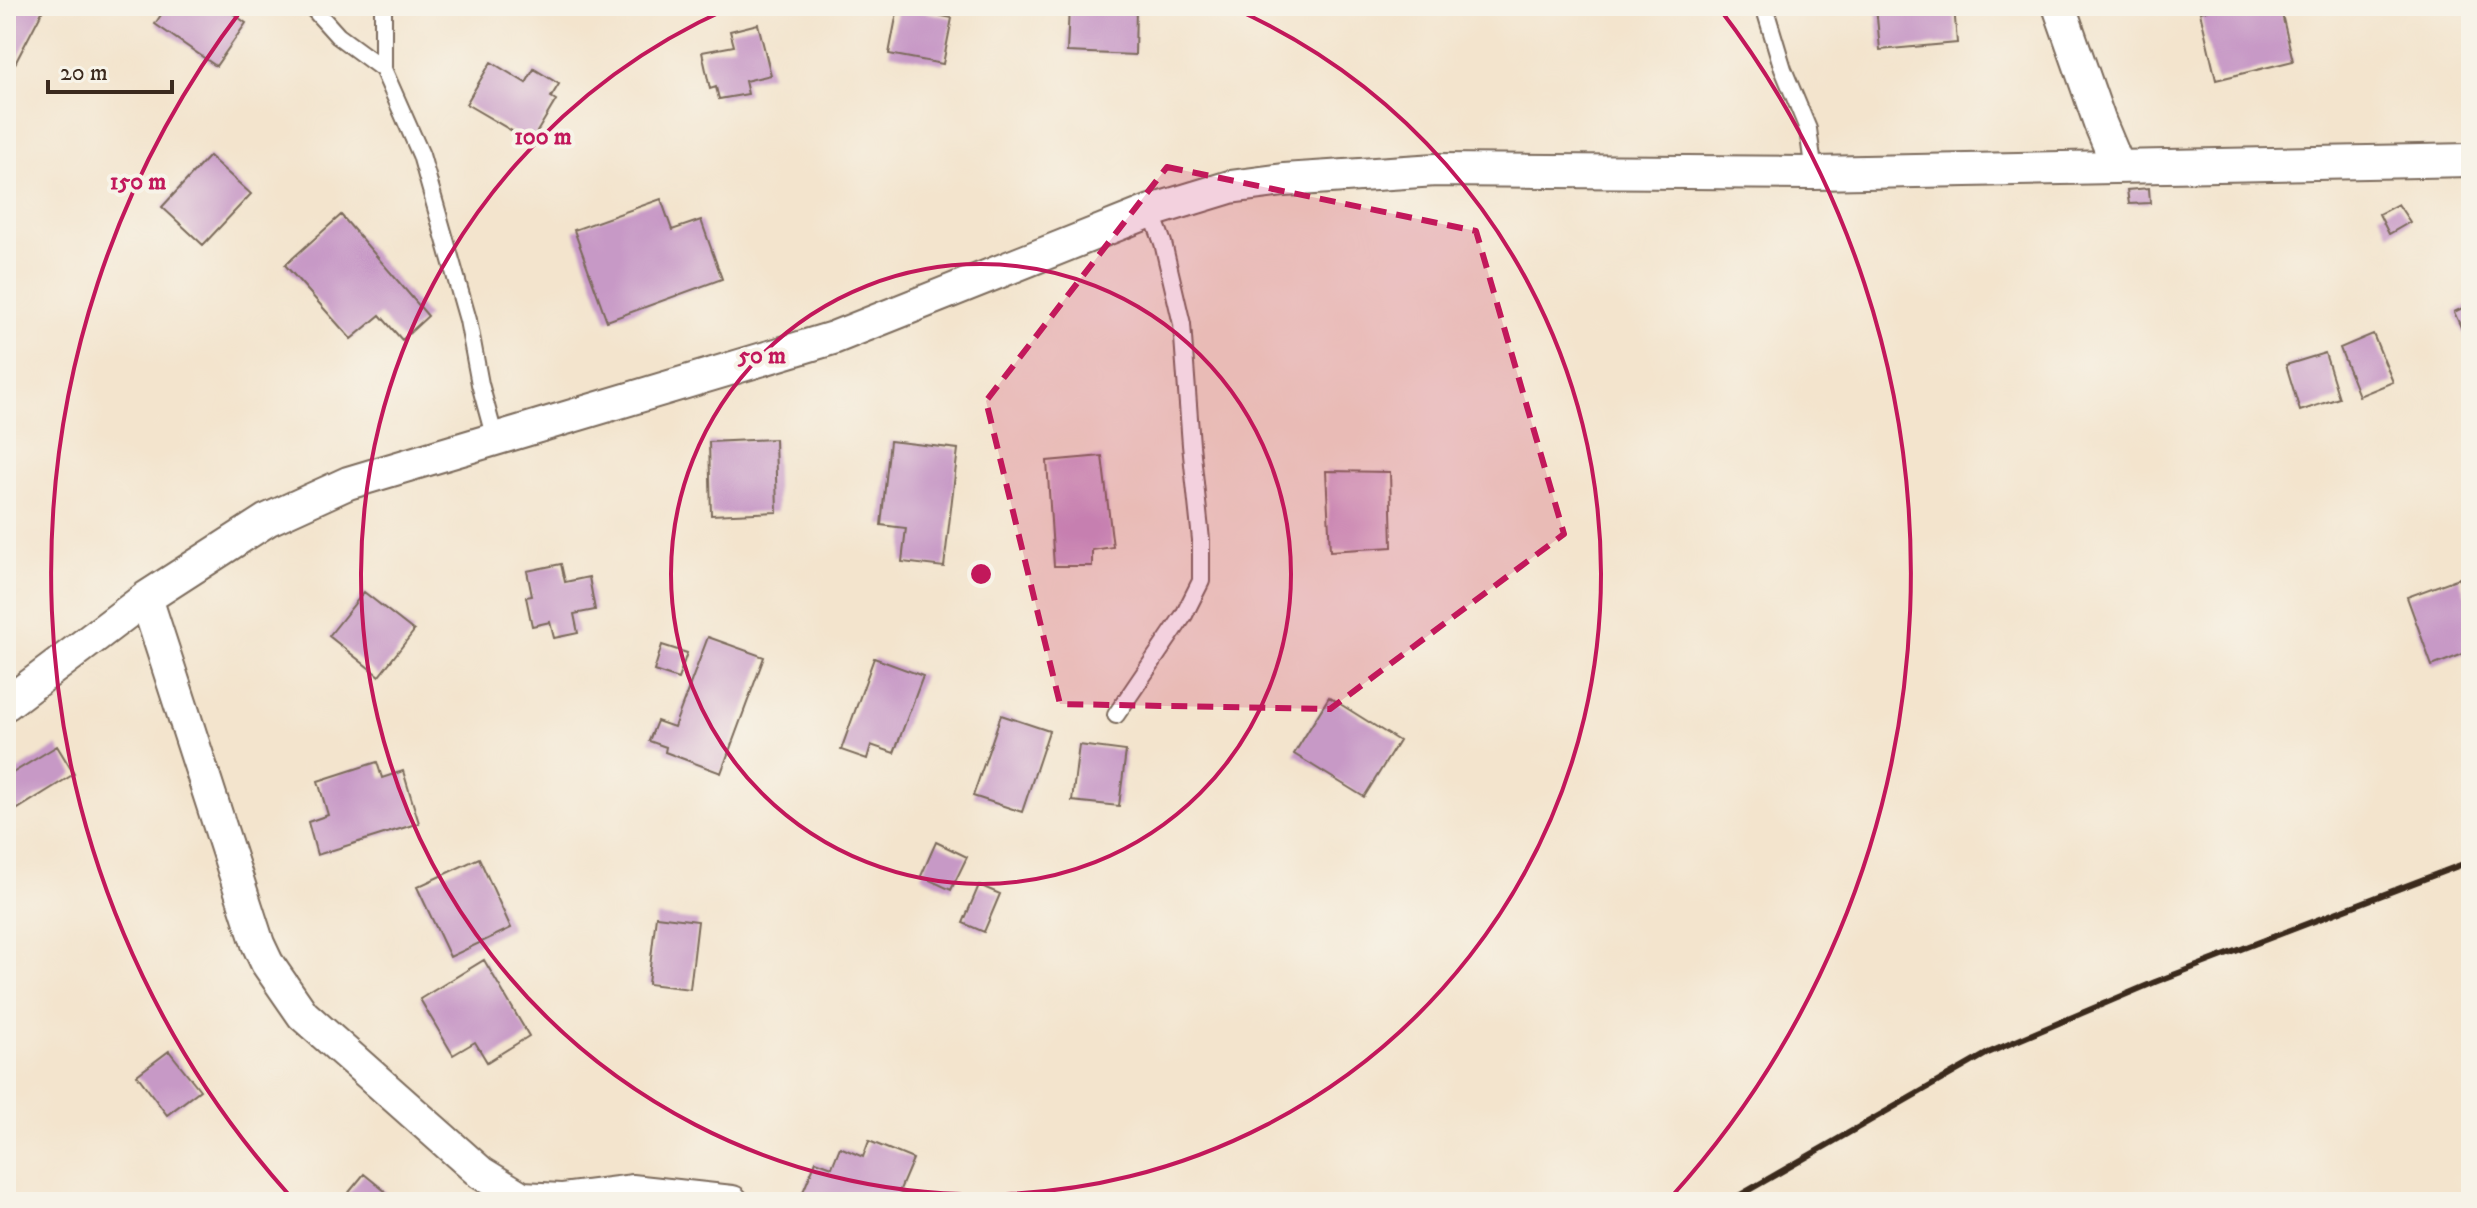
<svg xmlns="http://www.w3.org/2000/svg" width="2477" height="1208" viewBox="0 0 2477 1208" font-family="'IM FELL DW Pica',serif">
<rect width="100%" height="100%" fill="#f7f3e8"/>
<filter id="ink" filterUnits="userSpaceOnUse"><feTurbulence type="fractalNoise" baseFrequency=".0125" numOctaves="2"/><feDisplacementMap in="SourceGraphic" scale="16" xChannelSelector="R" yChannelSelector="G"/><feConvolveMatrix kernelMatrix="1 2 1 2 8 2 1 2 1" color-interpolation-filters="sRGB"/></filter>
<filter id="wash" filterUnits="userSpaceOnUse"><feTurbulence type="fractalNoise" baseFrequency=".006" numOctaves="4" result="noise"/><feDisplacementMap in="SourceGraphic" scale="32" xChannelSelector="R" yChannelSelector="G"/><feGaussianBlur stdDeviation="1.8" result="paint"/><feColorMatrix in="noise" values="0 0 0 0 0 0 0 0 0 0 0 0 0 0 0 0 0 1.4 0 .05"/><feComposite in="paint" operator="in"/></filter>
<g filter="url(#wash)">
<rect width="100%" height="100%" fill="#f3e4cd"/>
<g id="blocks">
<!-- building -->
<path fill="#c799c6" d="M6,6H45L6,81Z
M167,6H226L225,8L246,23L216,66L155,24Z
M1069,6H1136L1135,55L1067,52Z
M1876,6H1954L1957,43L1880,50Z
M2224,6H2280L2293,61L2216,80L2200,12Z
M898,7L952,18L943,64L889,54Z
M758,24L771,75L745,81L748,94L719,99L716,87L710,89L702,52L734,46L730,31Z
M491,62L526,83L534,69L559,84L551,97L556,100L531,142L466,104Z
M209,156L251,194L203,245L162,207Z
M2149,188L2150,203L2129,204L2127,190Z
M661,199L672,230L701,220L722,279L607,321L574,230Z
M2398,204L2410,222L2389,234L2379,214Z
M341,215L428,316L402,340L380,315L351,339L285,265Z
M2471,304V349L2454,312Z
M2373,334L2393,382L2359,396L2340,348Z
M2325,353L2339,398L2300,411L2286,365Z
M775,439L777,512L711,515L709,442Z
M890,441L958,449L944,567L902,562L906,528L881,525Z
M1102,456L1113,547L1092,550V566H1054L1047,461Z
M1326,471L1390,472L1392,547L1330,551Z
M561,564L565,582L589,577L595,610L574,614L578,633L554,638L550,622L532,626L526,597L532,596L527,571Z
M2459,578L2471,609V651L2432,666L2407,597Z
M364,592L414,631L379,676L329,636Z
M708,637L764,657L721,773L665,752L666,747L649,741L657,721L674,727Z
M662,645L687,653L678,679L654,671Z
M874,658L923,676L894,753L871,745L867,759L841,750Z
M1329,697L1399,741L1364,797L1294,754Z
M1001,715L1049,731L1022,812L973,796Z
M1079,745L1126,751L1119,806L1072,801Z
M57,746L74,774L16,810L6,793V777Z
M377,762L382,778L403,771L419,823L317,855L308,822L328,815L318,781Z
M936,842L967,857L951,890L921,876Z
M479,858L511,928L450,957L417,887Z
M979,885L1000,894L984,932L963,923Z
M656,916L698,921L690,989L648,984Z
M484,960L529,1036L487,1062L475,1042L453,1055L420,999Z
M169,1051L200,1090L167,1115L137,1075Z
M869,1141L913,1159L899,1192L917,1200L916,1202H843L825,1195L821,1202L800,1199L816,1161L832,1167L840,1147L863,1157Z
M364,1174L386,1192L378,1202H353L346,1196Z"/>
</g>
</g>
<g filter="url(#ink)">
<use href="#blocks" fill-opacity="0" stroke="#7b6b5b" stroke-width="2"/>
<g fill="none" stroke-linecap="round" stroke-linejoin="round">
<defs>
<path id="lane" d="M311,6L338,36L383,69
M383,6V69L421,155L468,320L480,384L495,439
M1764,6L1783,69L1808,129L1814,173
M1116,715L1184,615L1201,581V540L1191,445L1182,324L1163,243L1151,211"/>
<path id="street" d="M2059,6L2100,123L2118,166
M146,598L258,944L267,963L303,1015L481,1173L522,1198L561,1200L632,1191L732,1202
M6,704L146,598L267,520L348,483L833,338L1151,211L1230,187L1284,180L1436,170L1814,173L2471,160"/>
</defs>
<!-- lane casing -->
<use href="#lane" stroke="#7b6b5b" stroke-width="20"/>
<!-- street casing -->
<use href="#street" stroke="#7b6b5b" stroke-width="36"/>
<!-- lane -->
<use href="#lane" stroke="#fff" stroke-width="16"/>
<!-- street -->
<use href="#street" stroke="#fff" stroke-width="32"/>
<!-- rail -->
<path stroke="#3b2a1e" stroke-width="6" d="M1728,1202L1988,1053L2155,982L2471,861"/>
</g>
</g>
<!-- marked area -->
<path fill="#c2185b" fill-opacity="0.2" stroke="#c2185b" stroke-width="6" stroke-dasharray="16 10" stroke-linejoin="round" d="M1167,167L1476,231L1564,534L1330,709L1060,704L986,401Z"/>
<!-- distance rings -->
<g fill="none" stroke="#c2185b" stroke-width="4">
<circle cx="981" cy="574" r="310"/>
<path d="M1233 8A620 620 0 1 1 729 8"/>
<path d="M290 1196A930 930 0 0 1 243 8M1719 8A930 930 0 0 1 1672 1196"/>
</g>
<circle cx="981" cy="574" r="12" fill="#c2185b" stroke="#f7f3e8" stroke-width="4"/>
<g font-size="24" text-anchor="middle" font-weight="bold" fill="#c2185b" stroke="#f7f3e8" stroke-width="8" stroke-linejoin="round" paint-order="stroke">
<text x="543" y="144">100 m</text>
<text x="138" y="189">150 m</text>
<text x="762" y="363">50 m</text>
</g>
<!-- margin -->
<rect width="2477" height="1208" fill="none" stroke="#f7f3e8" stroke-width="32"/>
<!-- scale -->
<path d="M48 80v12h124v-12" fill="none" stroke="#3b2a1e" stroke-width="4"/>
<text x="60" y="80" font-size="24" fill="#3b2a1e" stroke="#f7f3e8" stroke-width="6" paint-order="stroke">20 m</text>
</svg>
